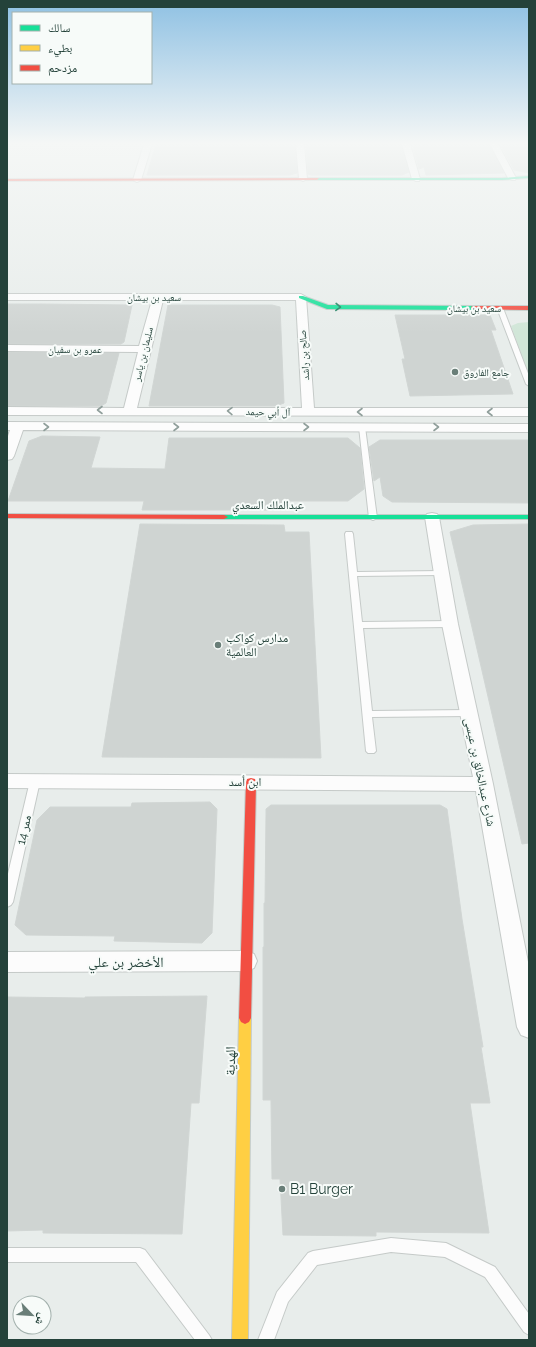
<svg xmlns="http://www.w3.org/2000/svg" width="536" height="1347" viewBox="0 0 536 1347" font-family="Raleway,'Noto Naskh Arabic',sans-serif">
<rect width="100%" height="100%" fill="#e8edeb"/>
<!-- green -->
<path fill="#d1e6d8" d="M529,322V375L511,326L518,323Z"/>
<!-- building -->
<path fill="#cfd4d2" stroke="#d1d6d4" d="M156,144H295L297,173L290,175H147Z
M306,144H401L409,172L402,175H311L308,174Z
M412,144H489L504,173L426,175L424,167L419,169Z
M500,144H529V173L514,170Z
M7,304H40L132,305L124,342L121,344H7Z
M168,305H272L280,307L284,403L276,406H149Z
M395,315H490L496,330H491L513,394L410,396L402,359H405Z
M7,352L119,353L106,403L101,406H7Z
M42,436L100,437L91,468L165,469L169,438H348L360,448L364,489L348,501H283V510H142L144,501H8L29,441Z
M380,440H529V503L392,502L383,496L380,477L374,481L369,447Z
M140,524L284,525L285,532H309L321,758L102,757Z
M529,524V843L522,844L450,532L473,525Z
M210,802L217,809L212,933L202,943L114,941L115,936L26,935L15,925L37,820L50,807H131L132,803Z
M271,805H440L447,809L462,919L483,1047H481L490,1103H470L489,1233L376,1232V1236L283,1235L280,1179H272L271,1100H263V947H264V903H265L266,815V809Z
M207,996L199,1103H191L182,1234L43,1233V1230L7,1231V997L85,998V997Z"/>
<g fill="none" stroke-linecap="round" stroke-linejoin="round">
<defs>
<path id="lane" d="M498,307L503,308L529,376V386L526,384L497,308Z
M362,425L365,427L377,518L373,520L369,518L359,427Z
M346,532H352L353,534L357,572L441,571L445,573L441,575L357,576L362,622L450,621L454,624L450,627L363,628L372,711L468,710L473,713L468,716L372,717L376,751L374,753H368L366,751L345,534Z
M35,777L39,778L40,781L13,902L11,905L7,907V878L30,781L31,778Z
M391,1238L446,1243L495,1267L529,1314V1335L524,1332L485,1277L445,1257L391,1252L317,1265L288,1302L274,1340H258L277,1292L308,1253L313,1251Z
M7,1248H140L145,1250L209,1335L212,1340H195L136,1262H7Z"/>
<path id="street" d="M144,144H152L141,180L137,182L133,180Z
M296,144H304L307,179L303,181L299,179Z
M402,144H410L420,179L419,181H416L412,179Z
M490,144H498L516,178L515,180H512L508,178Z
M7,294H301L306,297L314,408H529V416L7,415V407L124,408L138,352L7,351V345L139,346L152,300H7ZM163,300H296L302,408H137Z
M7,422L529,424V432L23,430L14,456L12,459L7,460V439L10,430H7Z
M432,513L437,514L439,517L458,624L493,784L529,967V1038L521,1035L517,1027L476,791L7,788V774L473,777L442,624L425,517L427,514Z
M246,951L254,954L257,961L254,968L246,971L7,972V952Z"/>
<path id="fast" d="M529,176V178L502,180H317L315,179L317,178H502Z
M299,296H303L328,305L473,306L476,308L473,310L327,309L299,298Z
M221,515H529V519H224L220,517Z"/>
<path id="slow" d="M245,1012L249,1014L251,1018L248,1340H232L239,1018L241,1014Z"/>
<path id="jam" d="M319,178L317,180L7,181V179Z
M473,306H529V310L471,309V307Z
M7,514L224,515L228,517L224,519L7,518Z
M251,778L255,779L256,782L251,1018L249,1022L245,1024L241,1022L239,1018L246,782L247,779Z"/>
</defs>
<!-- lane casing -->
<use href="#lane" stroke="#c5cac8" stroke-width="2"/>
<!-- street casing -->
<use href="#street" stroke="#c5cac8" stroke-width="2"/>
<!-- fast casing -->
<use href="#fast" stroke="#c3cbc8" stroke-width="2"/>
<!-- slow casing -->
<use href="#slow" stroke="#c3cbc8" stroke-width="2"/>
<!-- jam casing -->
<use href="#jam" stroke="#c3cbc8" stroke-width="2"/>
<!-- lane -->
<use href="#lane" fill="#fcfcfc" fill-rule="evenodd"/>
<!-- street -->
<use href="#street" fill="#fcfcfc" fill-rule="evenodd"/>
<!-- fast -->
<use href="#fast" fill="#16e098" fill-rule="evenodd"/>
<!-- slow -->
<use href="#slow" fill="#ffcf43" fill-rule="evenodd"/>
<!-- jam -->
<use href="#jam" fill="#f24e42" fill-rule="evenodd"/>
</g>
<!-- one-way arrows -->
<defs><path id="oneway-chevron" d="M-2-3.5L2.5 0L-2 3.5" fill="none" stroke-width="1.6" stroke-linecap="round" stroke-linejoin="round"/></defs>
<use stroke="#1e8160" href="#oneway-chevron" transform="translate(338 307) rotate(2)"/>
<g stroke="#909f9b">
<use href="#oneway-chevron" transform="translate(100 410) rotate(180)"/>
<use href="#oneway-chevron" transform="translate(230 411) rotate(-179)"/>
<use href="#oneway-chevron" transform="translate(360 412) rotate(180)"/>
<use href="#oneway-chevron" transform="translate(490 412) rotate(180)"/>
<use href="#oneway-chevron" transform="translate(46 427)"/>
<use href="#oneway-chevron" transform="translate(176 427)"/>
<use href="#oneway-chevron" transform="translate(306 427)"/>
<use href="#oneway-chevron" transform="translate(436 427)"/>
</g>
<!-- sky -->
<linearGradient id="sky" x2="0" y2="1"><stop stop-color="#8fc1e3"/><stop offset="0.43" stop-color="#f5f7f6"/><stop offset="1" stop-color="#f5f7f6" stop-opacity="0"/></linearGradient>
<rect width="536" height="333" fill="url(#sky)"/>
<!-- markers -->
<g fill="#697e78" stroke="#f7fbf9" stroke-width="1.5">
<circle cx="455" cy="372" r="4"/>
<circle cx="218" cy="645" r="4"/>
<circle cx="282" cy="1189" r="4"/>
</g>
<g text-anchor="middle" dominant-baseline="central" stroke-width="4" stroke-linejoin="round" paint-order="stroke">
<!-- far-street labels -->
<g font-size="10" fill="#24423a" stroke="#f7fbf9">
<text x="154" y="297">سعيد بن بيشان</text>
<text x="474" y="308">سعيد بن بيشان</text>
<text x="75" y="349">عمرو بن سفيان</text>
<text transform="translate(143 354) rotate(-76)">سليمان بن ياسر</text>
<text transform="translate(304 355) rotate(-94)">صالح بن راشد</text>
<text transform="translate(268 412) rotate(1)">آل أبي حيمد</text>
</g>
<!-- far-poi labels -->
<g font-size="10" fill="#24423a" stroke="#f7fbf9" text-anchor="start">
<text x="463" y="372">جامع الفاروق</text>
</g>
<!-- street labels -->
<g font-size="12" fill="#24423a" stroke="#f7fbf9">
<text x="268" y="505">عبدالملك السعدي</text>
<text transform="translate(480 772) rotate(78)">شارع عبدالخالق بن عيسى</text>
<text x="245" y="782">ابن أسد</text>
<text transform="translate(24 830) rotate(-77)">ممر 14</text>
</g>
<!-- poi labels -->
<g font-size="12" fill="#24423a" stroke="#f7fbf9" text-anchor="start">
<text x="226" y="638">مدارس كواكب<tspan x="226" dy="14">العالمية</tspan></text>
</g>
<!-- near-street labels -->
<g font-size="14" fill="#24423a" stroke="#f7fbf9">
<text x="126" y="962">الأخضر بن علي</text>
<text transform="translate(230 1061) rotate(-89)">الهدية</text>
</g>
<!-- near-poi labels -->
<g font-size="14" fill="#24423a" stroke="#f7fbf9" text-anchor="start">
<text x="290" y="1189">B1 Burger</text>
</g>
</g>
<!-- border -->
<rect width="536" height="1347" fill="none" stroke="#24423a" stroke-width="16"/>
<!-- legend -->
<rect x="12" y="12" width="140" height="72" fill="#f7fbf9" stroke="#a3b1ad"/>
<rect x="20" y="25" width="20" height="6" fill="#16e098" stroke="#a3b1ad"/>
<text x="48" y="32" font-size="12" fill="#24423a">سالك</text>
<rect x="20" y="45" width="20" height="6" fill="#ffcf43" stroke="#a3b1ad"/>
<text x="48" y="52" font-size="12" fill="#24423a">بطيء</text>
<rect x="20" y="65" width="20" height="6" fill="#f24e42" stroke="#a3b1ad"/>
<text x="48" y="72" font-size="12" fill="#24423a">مزدحم</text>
<!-- north arrow -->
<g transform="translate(32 1315) rotate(115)"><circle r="19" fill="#f7fbf9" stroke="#a3b1ad"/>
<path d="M0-3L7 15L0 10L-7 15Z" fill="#697e78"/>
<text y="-6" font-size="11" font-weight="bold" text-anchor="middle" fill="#24423a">ش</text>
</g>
</svg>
